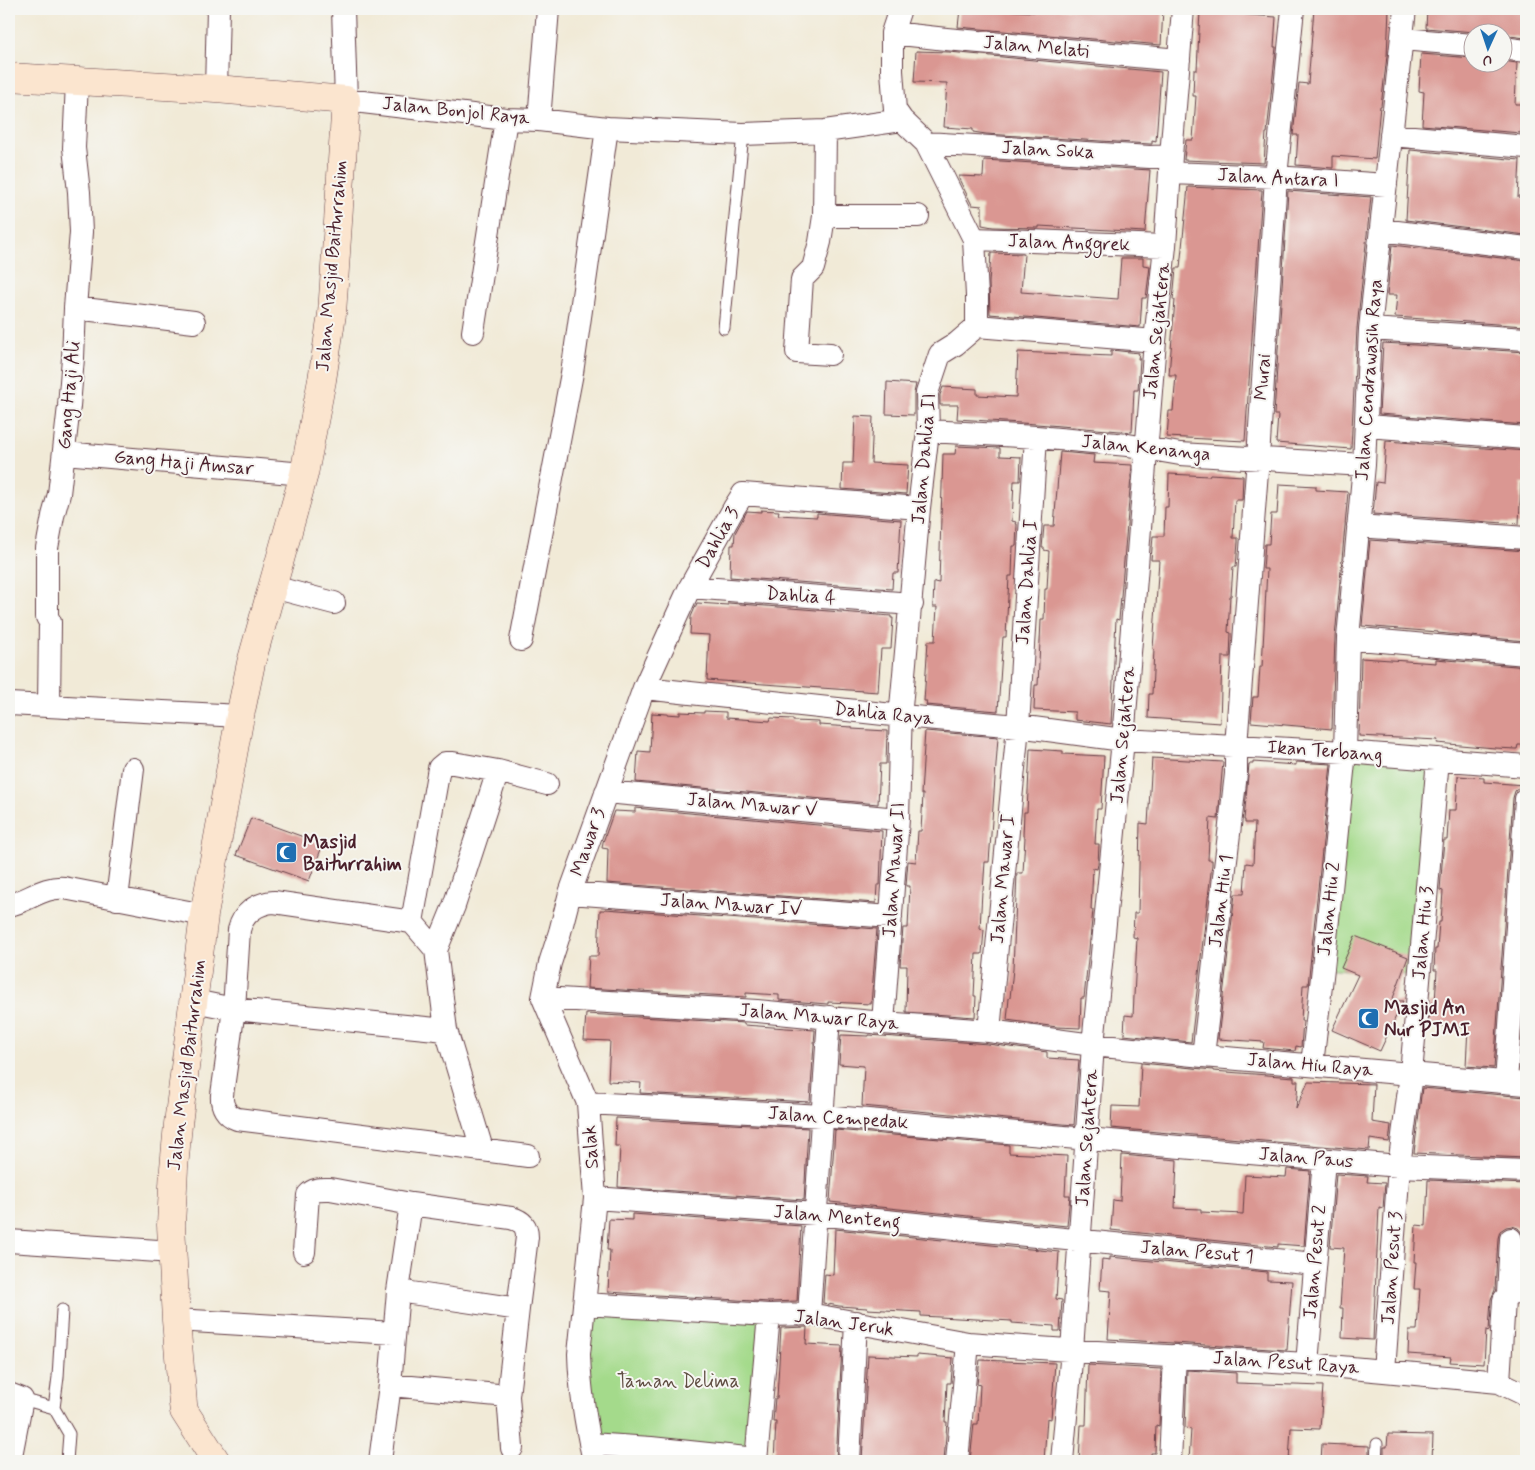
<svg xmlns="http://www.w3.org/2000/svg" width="1535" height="1470" viewBox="0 0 1535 1470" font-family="Mynerve,sans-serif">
<rect width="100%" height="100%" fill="#f6f6f2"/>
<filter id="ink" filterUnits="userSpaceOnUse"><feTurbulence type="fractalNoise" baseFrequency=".02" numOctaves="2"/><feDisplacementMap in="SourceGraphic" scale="10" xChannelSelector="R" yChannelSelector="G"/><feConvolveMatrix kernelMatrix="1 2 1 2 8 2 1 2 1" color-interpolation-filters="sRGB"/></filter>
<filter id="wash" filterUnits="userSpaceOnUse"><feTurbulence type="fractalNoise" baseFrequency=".0096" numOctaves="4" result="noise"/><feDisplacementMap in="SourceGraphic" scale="20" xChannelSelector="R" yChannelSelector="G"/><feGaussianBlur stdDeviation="1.12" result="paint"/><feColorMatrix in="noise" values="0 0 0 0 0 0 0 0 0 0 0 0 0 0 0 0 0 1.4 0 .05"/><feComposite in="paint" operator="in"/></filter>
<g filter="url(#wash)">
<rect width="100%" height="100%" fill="#f1ead7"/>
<!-- green -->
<path fill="#a4da8b" stroke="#777c5b" d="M1345,752L1438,759L1419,976L1323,968Z
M584,1304L769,1315L756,1459L590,1444Z"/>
<g id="blocks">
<!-- building -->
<path fill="#da9792" d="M960,9H984L1034,12V9H1163L1161,45L958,27Z
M1314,9H1389L1387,56L1381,106H1380L1375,159L1333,156V168L1296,165L1298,135H1293L1299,83L1308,84Z
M1427,9H1509L1526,11V38L1502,35V32H1475L1426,28Z
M1200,11L1276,17L1274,47H1276L1267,133H1266L1264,163L1184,160L1186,140H1193L1196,96H1193L1194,70H1197Z
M916,51L949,52L1161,72L1156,141L1152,140V144H1150L986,134L973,132V129L944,127L947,83L914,82Z
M1421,54L1472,58V62H1502V61L1517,63L1515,104H1524L1521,133L1422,125L1424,92L1419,91Z
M1410,150L1520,160L1518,197L1526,198V235L1406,220Z
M984,160L1150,170L1145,232L1039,226V228L993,227L982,225V206L972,205L959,179V176L983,177Z
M1188,187L1262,190L1245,441L1167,437L1169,411H1173L1176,375H1169L1175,300H1173L1176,268H1180Z
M1288,191L1371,197L1357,328L1351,449L1276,443L1278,415H1274Z
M1392,245L1526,261V326L1395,317L1397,295H1387Z
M991,253L1024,254L1021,292L1118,299L1121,258H1143V265L1150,266L1146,298H1142L1140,327L990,314L989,283Z
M1383,343L1526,352V425L1379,414Z
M1111,350L1139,353L1138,359H1140L1138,390H1134L1132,432L1037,424L957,419L958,405H940V395L943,387L977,389V395L1016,397L1018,352L1111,356Z
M887,382L916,384L914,393V415L886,414Z
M855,416L873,417L871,463L908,465L906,494L842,489L843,463H853Z
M1386,441L1526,451V483H1521L1519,524L1373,514L1376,482L1383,483Z
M956,446L1000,448V456L1021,457L1020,481H1014L1012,521L1016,522L1015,524H1017L1016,546H1013L1012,576H1009L1006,637H1003L998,711L926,705L927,701H924L928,641H935L937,607H933L934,582L939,583L943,454H955Z
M1060,452L1094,455L1093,463L1132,465L1119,620L1116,619L1111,724L1075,720V712L1034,710L1035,685H1038L1041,620H1044L1045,589H1047L1049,551L1044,550V548H1042L1044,526H1054Z
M1169,474L1209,476L1210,474L1243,476L1242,500H1235L1233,538H1238V542L1236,567H1233L1231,596H1230L1228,632L1231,633L1230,657H1222L1220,723L1148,718L1149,694H1152L1154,649H1153L1159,560H1151L1153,536H1164L1165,507H1168Z
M1279,484L1316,486V490L1348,492L1335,637L1332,729L1251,722L1253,697H1258L1260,667H1262L1267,569H1263L1265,544H1269L1271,514H1277Z
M761,510L779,511L778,515L817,517V513L901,520L898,573H893L892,589L730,577L731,545H734L735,533L747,511L761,512Z
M1370,540L1526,551V641L1438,633V632L1362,626Z
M697,603L728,605V603L891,616V618H893L891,649H881L878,692L707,680L709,635L690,634L691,617Z
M1361,658L1436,663V659L1526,667V745H1518L1517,749L1495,748L1437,743L1438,740L1359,736Z
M704,711L726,712V718L770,721L771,718L793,719V721L819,722V725L852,727V729L887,731L886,764H880L878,804L636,782L638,751L650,752L652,713L680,715V712L704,713Z
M925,731L998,737L989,862H985L983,891H982L980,929L984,930L982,954H976L974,996H976L975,1017L906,1012L907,966H900L903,928H908L910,886H906L908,861L916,862L918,831H921L923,794H921Z
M1030,749L1063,751V754L1104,756L1101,809H1097L1095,844H1099L1098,864L1097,869L1093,868L1091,910H1093L1084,998H1081L1080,1028L1057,1027L1007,1020L1009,998H1010L1013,969L1017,873H1023L1025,837L1023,836L1024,812H1027Z
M1152,758L1223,762L1218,819L1210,818L1208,860H1212V864L1191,1042L1124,1035L1125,1015L1133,1016L1137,938L1133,937L1134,913H1138L1140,823L1148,824Z
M1253,762L1296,765V762L1331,764L1308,985H1303L1301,1021H1303L1301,1047L1296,1046L1295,1051L1263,1048L1264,1042L1218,1039L1235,894H1244L1246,863L1253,864L1255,823H1245V820H1244L1249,764H1253Z
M1458,776L1484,778V782L1524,785V786L1520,787L1515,791L1513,798L1494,1068L1466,1066L1468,1027L1428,1025L1430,1003H1435L1437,970H1434L1435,949H1437L1439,922H1441L1443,891L1440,890L1444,840H1447L1449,810H1456Z
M635,808L882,831L880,885H877L876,903L607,883L608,849L602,848L603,842L614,811L635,812Z
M251,818L323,844L309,881L236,855Z
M605,909L877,929L871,1004L828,1002V1004H827L779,1000V995L746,993V997L587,988L589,956H598L600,910H605Z
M1355,936L1408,957L1392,1001H1403L1380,1051L1332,1030L1358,975L1341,968Z
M586,1014L744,1023V1025L815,1030L810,1102L640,1093L641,1083L608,1081L610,1041L584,1040Z
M841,1035L869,1036V1035L988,1044L1047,1052V1058L1079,1060L1074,1125L862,1106L864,1066L839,1064Z
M1522,1047L1526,1048V1071L1520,1070Z
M1141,1063L1213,1070V1071L1294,1077V1081H1298L1296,1109L1308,1082L1374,1084L1372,1122L1391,1125L1389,1142L1370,1139L1369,1150L1111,1128L1112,1106L1139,1107Z
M1422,1088L1526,1097V1158L1414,1153Z
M616,1118L808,1128L804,1200L618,1187L620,1146H615Z
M835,1130L1009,1145V1153L1067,1156L1065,1195H1070L1067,1226L830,1202Z
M1122,1155L1177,1160L1175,1208L1201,1209V1212L1243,1214L1245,1175L1286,1177L1287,1169L1310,1171L1304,1246L1278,1244V1247L1111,1230L1113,1200L1120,1201Z
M1336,1174L1368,1176L1367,1182L1385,1183L1383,1208L1379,1207L1373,1340L1342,1338L1343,1308H1340L1344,1248L1330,1247Z
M1428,1180L1526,1184V1272L1522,1271L1524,1240L1523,1234L1518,1228L1512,1226L1506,1227L1500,1231L1498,1238L1495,1290L1491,1299L1489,1331L1486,1330L1484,1364L1450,1362L1451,1357L1408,1354L1409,1330H1417L1420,1289H1414L1416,1262H1414L1416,1225L1426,1226Z
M632,1214L801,1226L797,1301L769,1302L608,1292L610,1250H607L609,1219L632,1220Z
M835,1229L1059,1252L1056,1299L1062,1300L1060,1331H1054V1326L1012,1323V1321L921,1316V1312L867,1309V1308L839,1306L823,1303L825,1274L833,1275Z
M1110,1257L1267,1272V1280L1292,1281L1287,1350L1108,1339L1111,1291L1100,1290L1102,1259L1110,1260Z
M807,1327L806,1344L842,1346L836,1461H774L776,1422H773L775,1398H777L781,1328Z
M868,1355L917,1357V1355L953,1358L951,1383H947L945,1422H947L944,1461H862Z
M980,1360L1055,1363L1051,1419L1047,1418L1044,1461H970L974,1424H978L980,1385L977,1384Z
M1088,1365L1161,1369L1159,1426L1156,1425L1155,1453H1151V1461H1079L1081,1425H1086Z
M1187,1370L1236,1373V1383L1323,1386L1320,1429L1291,1428L1289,1461H1189L1191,1429L1185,1428Z
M1388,1434L1433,1435L1432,1461H1384V1447H1387Z
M1322,1444L1369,1446V1461H1321Z"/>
</g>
</g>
<g filter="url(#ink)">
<use href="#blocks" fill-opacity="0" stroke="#633d45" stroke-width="1"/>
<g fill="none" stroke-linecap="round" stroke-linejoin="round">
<defs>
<path id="lane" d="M724,328L743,134
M62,1310L58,1377L54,1408L69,1434L67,1461
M22,1399L54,1408
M1376,1461L1377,1444"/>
<path id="street" d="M343,9L346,100L506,119L539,120L607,128L743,134L825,131L902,120
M900,9L892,33V71L895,110L902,120L926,143L974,239L977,296V326
M892,33L946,39L1179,60
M1402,39L1472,45
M1502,48L1526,51
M216,89L218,9
M539,120L548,9
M825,131L824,216L820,242L813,268L802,279L797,352L830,354
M1391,135L1526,147
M926,143L1150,157L1171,156
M1170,173L1276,177L1386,185
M824,216H918
M1381,230L1526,248
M974,239L1165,246
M75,308L194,322
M977,326L1155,341
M1370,329L1526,339
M473,332L506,119
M1367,426L1526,438
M928,431L1036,437L1128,445L1180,454L1364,465
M64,453L304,474
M1358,526L1526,538
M273,587L334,603
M690,587L912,604
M1348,638L1526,654
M521,640L572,373L607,128
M644,688L902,716L1018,726L1123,740L1345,752L1526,766
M9,704L240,716
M49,706L50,622L47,617V548L53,516L59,494L69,406L73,358L75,308L81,232L79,192L74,148L77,82
M606,792L898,819
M570,893L891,917
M117,899L133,769
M9,905C28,901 44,886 64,888L204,915
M412,922L439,768L445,763H453L498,771L547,784
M436,950L412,922L274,902C257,903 243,913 239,930L234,1009L222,1095C221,1106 226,1115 237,1119L528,1156
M543,998L757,1011L883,1023L989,1031L1093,1045L1203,1056L1526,1084
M543,998L550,963L560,932L570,893L644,688L690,587L734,508L743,494L919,508
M543,998L588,1103L595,1198L579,1354C580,1391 586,1426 594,1461
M194,1001L234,1009L446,1030
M883,1023L898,819L901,707L919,508L928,431L927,393L940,354L956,344L977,326
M989,1031L1018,726L1036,437
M1203,1056L1236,774V746L1258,458L1276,177L1293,9
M1312,1065L1323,968L1345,752L1348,638L1364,465L1370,329L1405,9
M1506,1082L1526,799
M588,1103L822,1116L1399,1166L1526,1171
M482,1149L446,1030L436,950L454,906L498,771
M595,1198L816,1214L1315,1264
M9,1241L173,1252
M304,1252L308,1195C314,1188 321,1189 330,1189L411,1204L511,1218C523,1221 527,1226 527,1237L518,1309L398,1291
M1508,1294L1511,1239
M584,1304L769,1315L809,1314L968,1343L1097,1352L1307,1364L1384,1371L1499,1382L1526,1395
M809,1314L829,1017
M176,1320L394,1333
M1307,1364L1324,1160
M1384,1371L1399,1166L1411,1074L1438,759
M1499,1382L1504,1300C1511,1290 1515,1292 1526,1293
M390,1385L508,1396L518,1309
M9,1394L22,1399L10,1461
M508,1396L512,1448
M590,1444L651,1448L756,1459
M380,1461L390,1385L398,1291L411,1204
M756,1461L769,1315
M849,1461L856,1322
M957,1461L968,1343
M1062,1461L1072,1350L1093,1045L1123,740L1155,341L1165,246L1171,156L1183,9
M1170,1461L1175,1356"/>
<path id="secondary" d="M9,77L216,89L346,100L332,314L322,380L304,474L251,663L240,716L204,915L178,1124L174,1168L171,1225L176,1320L183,1404L184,1411L216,1461"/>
</defs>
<!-- lane casing -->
<use href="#lane" stroke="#633d45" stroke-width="13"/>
<!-- street casing -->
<use href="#street" stroke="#633d45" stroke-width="24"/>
<!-- secondary casing -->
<use href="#secondary" stroke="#633d45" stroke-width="29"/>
<!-- lane -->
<use href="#lane" stroke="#fff" stroke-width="11"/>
<!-- street -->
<use href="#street" stroke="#fff" stroke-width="22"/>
<!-- secondary -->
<use href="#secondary" stroke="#fbe5cf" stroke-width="28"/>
</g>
</g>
<!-- icons -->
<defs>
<symbol id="mosque-square" viewBox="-11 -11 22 22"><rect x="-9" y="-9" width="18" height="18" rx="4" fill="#1f6fb2" stroke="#f6f6f2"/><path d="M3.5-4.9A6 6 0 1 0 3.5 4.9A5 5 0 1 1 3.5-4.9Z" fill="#fff"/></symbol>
</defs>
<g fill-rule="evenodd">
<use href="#mosque-square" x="274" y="840" width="25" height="25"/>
<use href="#mosque-square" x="1356" y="1006" width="25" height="25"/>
</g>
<g text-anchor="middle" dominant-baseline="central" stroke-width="4" stroke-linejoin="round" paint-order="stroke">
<!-- street labels -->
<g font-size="19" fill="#4a1f2b" stroke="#f6f6f2">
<text transform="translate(1036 47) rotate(5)">Jalan Melati</text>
<text transform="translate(456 111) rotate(6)">Jalan Bonjol Raya</text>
<text transform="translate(1048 150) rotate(3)">Jalan Soka</text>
<text transform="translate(1278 178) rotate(3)">Jalan Antara I</text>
<text transform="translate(1069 243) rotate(2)">Jalan Anggrek</text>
<text transform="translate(332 266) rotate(-85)">Jalan Masjid Baiturrahim</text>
<text transform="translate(1157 331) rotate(-84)">Jalan Sejahtera</text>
<text transform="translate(1263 377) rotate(-86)">Murai</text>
<text transform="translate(1369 380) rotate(-86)">Jalan Cendrawasih Raya</text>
<text transform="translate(69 395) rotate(-85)">Gang Haji Ali</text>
<text transform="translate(1146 448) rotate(6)">Jalan Kenanga</text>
<text transform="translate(924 459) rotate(-85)">Jalan Dahlia II</text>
<text transform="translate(184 463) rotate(5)">Gang Haji Amsar</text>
<text transform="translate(718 538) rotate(-61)">Dahlia 3</text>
<text transform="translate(1027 582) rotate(-86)">Jalan Dahlia I</text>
<text transform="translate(801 596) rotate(4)">Dahlia 4</text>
<text transform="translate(884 714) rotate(6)">Dahlia Raya</text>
<text transform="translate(1123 735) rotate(-85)">Jalan Sejahtera</text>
<text transform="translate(1325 751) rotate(4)">Ikan Terbang</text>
<text transform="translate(752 805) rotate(5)">Jalan Mawar V</text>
<text transform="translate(588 842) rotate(-71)">Mawar 3</text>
<text transform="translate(894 870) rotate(-86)">Jalan Mawar II</text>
<text transform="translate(1003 879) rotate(-85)">Jalan Mawar I</text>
<text transform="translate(1221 901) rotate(-83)">Jalan Hiu 1</text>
<text transform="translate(731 905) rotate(4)">Jalan Mawar IV</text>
<text transform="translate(1329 909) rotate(-84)">Jalan Hiu 2</text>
<text transform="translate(1423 933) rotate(-85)">Jalan Hiu 3</text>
<text transform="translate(819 1017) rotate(5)">Jalan Mawar Raya</text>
<text transform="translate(187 1065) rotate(-83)">Jalan Masjid Baiturrahim</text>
<text transform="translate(1310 1065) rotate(5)">Jalan Hiu Raya</text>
<text transform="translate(838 1118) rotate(4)">Jalan Cempedak</text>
<text transform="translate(1087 1138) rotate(-86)">Jalan Sejahtera</text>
<text transform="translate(591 1147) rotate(-94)">Salak</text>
<text transform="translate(1306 1158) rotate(5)">Jalan Paus</text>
<text transform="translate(837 1217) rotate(5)">Jalan Menteng</text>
<text transform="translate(1197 1252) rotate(5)">Jalan Pesut 1</text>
<text transform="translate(1315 1262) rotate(-85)">Jalan Pesut 2</text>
<text transform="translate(1392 1268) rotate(-86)">Jalan Pesut 3</text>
<text transform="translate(844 1323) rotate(8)">Jalan Jeruk</text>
<text transform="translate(1286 1363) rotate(4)">Jalan Pesut Raya</text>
</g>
<!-- poi labels -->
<g font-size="19" font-weight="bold" fill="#4a1f2b" stroke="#f6f6f2" text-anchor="start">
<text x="303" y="842">Masjid<tspan x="303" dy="22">Baiturrahim</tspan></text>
<text x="1384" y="1008">Masjid An<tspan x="1384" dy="22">Nur PJMI</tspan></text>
</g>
<!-- park labels -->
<g font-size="19" fill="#604e43" stroke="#f6f6f2">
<text x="678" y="1381">Taman Delima</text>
</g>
</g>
<!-- margin -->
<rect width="1535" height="1470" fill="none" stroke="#f6f6f2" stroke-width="30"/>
<!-- north arrow -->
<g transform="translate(1488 48) rotate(183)"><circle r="24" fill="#f6f6f2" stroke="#b1a0a2"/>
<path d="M0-4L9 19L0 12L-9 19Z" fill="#1f6fb2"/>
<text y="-8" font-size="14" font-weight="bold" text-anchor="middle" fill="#4a1f2b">U</text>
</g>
</svg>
